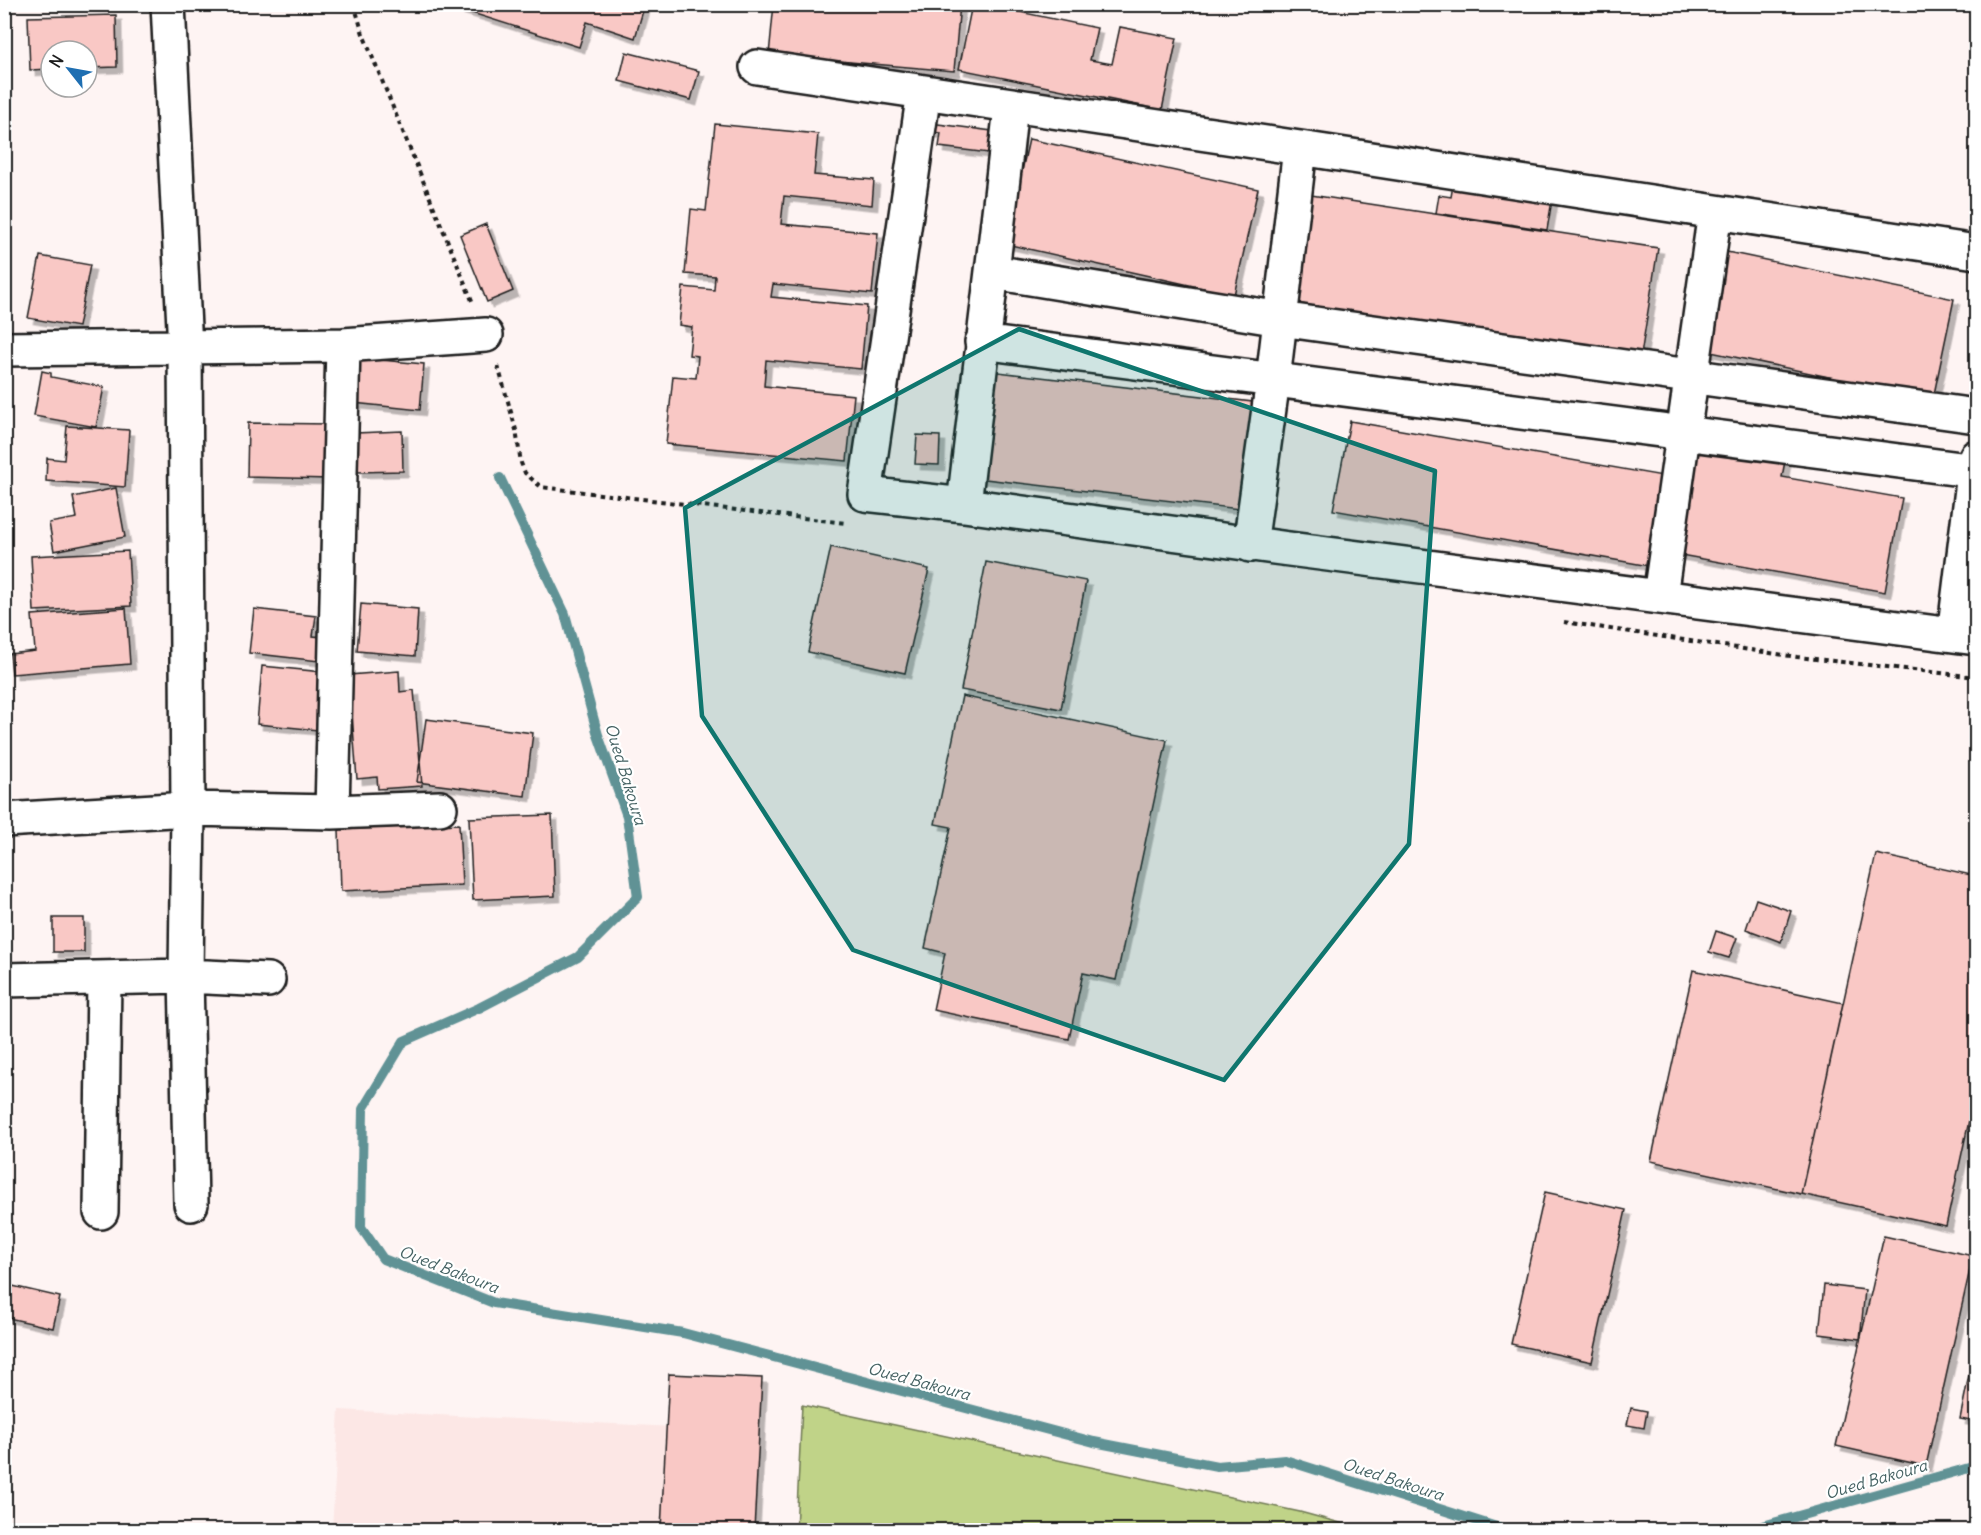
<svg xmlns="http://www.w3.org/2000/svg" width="1981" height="1535" viewBox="0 0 1981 1535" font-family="Delius,sans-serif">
<defs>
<filter id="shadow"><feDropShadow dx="5.5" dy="5.5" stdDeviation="0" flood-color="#0004"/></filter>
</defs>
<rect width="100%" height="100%" fill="#fef4f3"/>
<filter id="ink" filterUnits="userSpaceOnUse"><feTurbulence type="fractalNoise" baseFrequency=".0167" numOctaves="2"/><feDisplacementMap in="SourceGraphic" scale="12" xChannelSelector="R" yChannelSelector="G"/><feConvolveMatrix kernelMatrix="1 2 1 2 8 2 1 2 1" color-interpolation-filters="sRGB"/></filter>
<g filter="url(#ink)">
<!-- built -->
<path fill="#fce7e5" d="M339,1410L733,1430L717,1530H332Z"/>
<!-- green -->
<path fill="#c0d388" stroke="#6e7852" stroke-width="1.5" d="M802,1405L1300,1512L1366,1530H796Z"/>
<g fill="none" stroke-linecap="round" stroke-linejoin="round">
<!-- stream -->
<path stroke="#609295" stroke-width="10" d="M500,478L565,614L598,735L627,816L638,897L578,957L479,1008L404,1041L363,1109L361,1227L383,1259L494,1303L683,1333L1094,1442L1217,1466L1285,1460L1506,1530
M1749,1530L1976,1466"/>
</g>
<!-- building -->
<path fill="#f9c8c5" stroke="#1c1c1c" stroke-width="1.5" filter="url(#shadow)" d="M444,4H645L635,38L587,22L579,47Z
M774,4H960L954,71L769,55Z
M972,4H981L1097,28L1090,60L1112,64L1120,27L1177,38L1162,110L959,69Z
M116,15L117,67L87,68V51H51V69L30,70L28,17Z
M626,52L699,71L691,100L619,81Z
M930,123L992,131L989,153L939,147L941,133L929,132Z
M715,124L818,134L814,175L874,180L872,205L784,196L781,224L878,233L872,294L773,284L771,297L867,306L861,369L766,360L764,386L854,395L847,461L666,444L673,376L696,378L698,356L689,355L692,327L679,325L683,287L714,290L715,276L685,274L691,209L706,211Z
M1029,139L1258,189L1234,295L1006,244Z
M1455,174L1554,189L1547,230L1436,213L1439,195L1451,197Z
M1311,195L1658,248L1641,355L1294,303Z
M486,224L513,291L487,302L460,235Z
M1727,252L1954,299L1933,399L1706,351Z
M40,256L90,265L78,327L28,318Z
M348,357L424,364L420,410L344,402Z
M42,371L51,373V377L104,387L96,427L34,416Z
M990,371L1261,403L1248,510L977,478Z
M1350,421L1668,477L1676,436L1786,456L1782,477L1902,498L1885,592L1670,553L1649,566L1333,510Z
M248,423L331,424L330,479L247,477Z
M67,426L129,430L125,487L46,481L47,458L64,460Z
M402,431L403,471L357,472L356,433Z
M917,435L940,436L939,465L915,464Z
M116,488L125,537L54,551L49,523L77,518L73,497Z
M831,547L929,569L905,673L808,652Z
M128,551L131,606L34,611L31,556Z
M986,562L1086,581L1061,709L961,690Z
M361,604L418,609L415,656L357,651Z
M126,608L130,664L12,674L10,654L35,651L32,615Z
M254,609L316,616L313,636L332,638L328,662L249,653Z
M262,666L333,673L328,731L257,724Z
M399,671L400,692L414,690L422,786L378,789L377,777L357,779L349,675Z
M962,696L1167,740L1116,980L1083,973L1069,1039L933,1010L945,953L925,948L951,827L935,824Z
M426,719L533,733L525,796L417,782Z
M552,815L555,896L473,900L469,818Z
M459,824L462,885L341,891L339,830Z
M1876,854L1976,876V1089L1946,1226L1801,1194Z
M1756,899L1791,911L1781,942L1746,929Z
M53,918H84V952H53Z
M1716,931L1737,938L1729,958L1709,952Z
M1693,970L1843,1003L1801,1194L1651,1161Z
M1545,1192L1626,1210L1592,1362L1511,1344Z
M1884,1236L1973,1256L1926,1466L1836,1446Z
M4,1284L60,1297L53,1328L4,1317Z
M1824,1285L1865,1290L1860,1339L1819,1334Z
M1976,1341V1422L1960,1419Z
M669,1374L762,1378L754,1530H661Z
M1631,1408L1647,1411L1644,1428L1627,1425Z"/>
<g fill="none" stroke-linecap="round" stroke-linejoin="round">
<defs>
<path id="minor" d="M168,4L185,348L188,809L186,976L191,1204
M757,67L1300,148L1976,252
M924,92L865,494L964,505
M1011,106C997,239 979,372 964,505C1301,552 1639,594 1976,638
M993,272L1280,319L1976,416
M982,342L1976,471
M4,349L343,345L486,335
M1250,545L1273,380L1300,148
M1660,596L1715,212
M1954,635L1976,457
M332,812L343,345
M4,820L188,809L332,812L440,808
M4,980L186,976L268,980
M101,1212L104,978"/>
</defs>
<!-- minor casing -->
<use href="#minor" stroke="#1c1c1c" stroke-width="38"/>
<!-- path -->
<path stroke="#1c1c1c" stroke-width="4" stroke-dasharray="4.5 4.5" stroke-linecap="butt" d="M354,4L363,34L473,303
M498,366L516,430L521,463L525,473L541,487L846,523
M1564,622L1797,657L1976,677"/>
<!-- minor -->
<use href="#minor" stroke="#fff" stroke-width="33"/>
</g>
</g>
<!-- marked area -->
<path fill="#0f766e" fill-opacity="0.2" stroke="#0f766e" stroke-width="4.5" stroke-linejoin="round" d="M1019,329L1435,471L1409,844L1224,1080L853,950L702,716L685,508Z"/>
<g text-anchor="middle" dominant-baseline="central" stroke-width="4.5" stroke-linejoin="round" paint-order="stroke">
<!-- water labels -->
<g font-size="16" font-style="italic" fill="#446162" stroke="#fff">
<text transform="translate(626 774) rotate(73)">Oued Bakoura</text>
<text transform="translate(449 1269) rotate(21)">Oued Bakoura</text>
<text transform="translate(919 1381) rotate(15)">Oued Bakoura</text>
<text transform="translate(1393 1479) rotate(18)">Oued Bakoura</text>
<text transform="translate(1876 1479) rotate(-16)">Oued Bakoura</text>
</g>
</g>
<!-- margin -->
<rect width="1981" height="1535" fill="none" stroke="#fff" stroke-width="24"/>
<rect x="12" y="12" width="1957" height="1511" fill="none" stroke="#1c1c1c" stroke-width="2" filter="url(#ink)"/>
<!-- north arrow -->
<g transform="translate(69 69) rotate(301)"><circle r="28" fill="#ffffff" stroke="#a4a4a4" stroke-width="1.5"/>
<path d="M0-4.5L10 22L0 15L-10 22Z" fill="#1f6fb2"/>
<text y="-9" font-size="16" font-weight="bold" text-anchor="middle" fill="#1c1c1c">N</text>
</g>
</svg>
